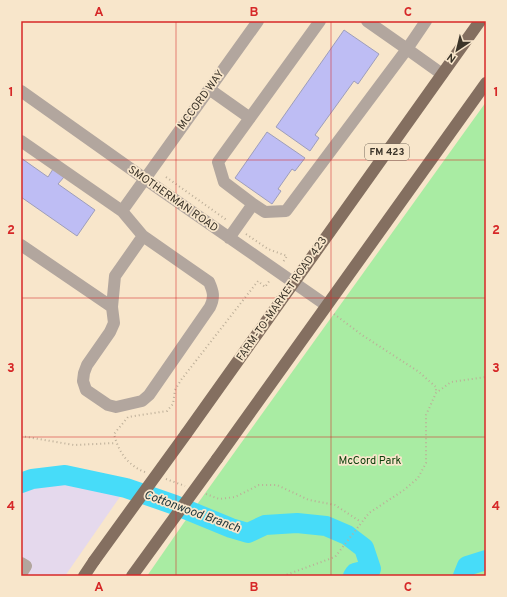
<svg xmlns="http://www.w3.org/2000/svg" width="507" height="597" viewBox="0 0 507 597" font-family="Overpass,sans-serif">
<rect width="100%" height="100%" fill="#f8e6cb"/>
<!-- commercial -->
<path fill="#e5d9ed" d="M65,475L126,488L65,576H21V483L32,479Z"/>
<!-- green -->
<path fill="#a9eca3" d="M486,102V576H147L183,524Z"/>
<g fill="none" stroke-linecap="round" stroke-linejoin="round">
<!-- river -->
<path stroke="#47dcf9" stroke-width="20" d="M21,483L32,479L65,475L126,488L175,505L231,528L248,533L265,525L297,523L326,526L347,535L364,548L371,569L355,573L353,576
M463,576L467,566L486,560"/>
</g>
<!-- building -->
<path fill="#bebdf4" stroke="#9e9eba" d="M344,30L379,54L358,84L354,81L315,135L319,138L310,151L276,127Z
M267,132L305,158L295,171L292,169L278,189L281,191L272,204L235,178Z
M21,158L48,177L53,169L64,177L58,184L95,210L77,236L21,197Z"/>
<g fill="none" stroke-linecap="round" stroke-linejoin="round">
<!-- path -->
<path stroke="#bcae98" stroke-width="2" stroke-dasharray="1 3" stroke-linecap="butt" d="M166,177L228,221
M246,234L268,249L287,256L283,262
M334,314L362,335L419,372L436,387V393
M21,436L74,445L116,443
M145,472C128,466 118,451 114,434L128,417L167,411L173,404L175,390L181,380L258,281L265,287L270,280
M166,479L185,486
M206,494L219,499L235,497L259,485H277L309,500L335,505L361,522
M195,576V574
M283,576L335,557L369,513L404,490L418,478L426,463V415L436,393L451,382L486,377"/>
<!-- minor -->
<path stroke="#b2a69e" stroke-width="12" d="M426,21L407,49L442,74
M209,89L250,118
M21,91L145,179L326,305
M21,141L122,211L143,236L115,276L112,307L114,323L110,332L87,365L84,373L83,381L86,390L108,405L116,407L142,401L149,395L210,307C215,297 213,291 209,282L143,236
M253,204L265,212L286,211L407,49L367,21
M122,211L258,21
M229,238L253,204L224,182L218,162L320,21
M21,245L112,307
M21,563L26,566L21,574"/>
<!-- major -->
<path stroke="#846f60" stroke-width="12" d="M186,434L480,21
M217,459C306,333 397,209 486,83
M84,576L94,561"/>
<!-- major-bridge -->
<path stroke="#846f60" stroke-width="12" d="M94,561L186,434
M132,576L217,459"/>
</g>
<!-- grid -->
<path fill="none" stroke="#d62828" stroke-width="1" stroke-opacity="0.55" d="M176,21V576M331,21V576M21,160H486M21,298H486M21,437H486"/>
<g text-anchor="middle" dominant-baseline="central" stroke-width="3.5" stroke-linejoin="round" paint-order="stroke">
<!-- shield labels -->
<rect fill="#f8e6cb" stroke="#74695a" stroke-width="1" x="365" y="144" width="44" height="16" rx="3"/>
<g font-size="10" font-weight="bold" fill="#3b3429">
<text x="387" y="152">FM 423</text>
</g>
<!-- street labels -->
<g font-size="11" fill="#3b3429" stroke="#f8e6cb">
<text transform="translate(201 100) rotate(-54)">MCCORD WAY</text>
<text transform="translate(173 199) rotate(35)">SMOTHERMAN ROAD</text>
<text transform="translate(282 299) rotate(-55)">FARM-TO-MARKET ROAD 423</text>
</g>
<!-- park labels -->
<g font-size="11" fill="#0e400d" stroke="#f8e6cb">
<text x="370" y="461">McCord Park</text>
</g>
<!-- water labels -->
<g font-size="12" font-style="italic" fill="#1b3339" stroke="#f8e6cb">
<text transform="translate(192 512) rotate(20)">Cottonwood Branch</text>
</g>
</g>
<!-- border -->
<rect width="507" height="597" fill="none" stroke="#f8e6cb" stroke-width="44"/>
<!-- north arrow -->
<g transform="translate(457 50) rotate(215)" stroke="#f8e6cb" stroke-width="3" paint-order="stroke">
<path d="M0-3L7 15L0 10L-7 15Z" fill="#3b3429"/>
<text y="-6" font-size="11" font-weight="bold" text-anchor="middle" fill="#3b3429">N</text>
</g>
<rect x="22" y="22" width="463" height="553" fill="none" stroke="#d62828" stroke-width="1.5"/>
<g font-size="13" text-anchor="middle" font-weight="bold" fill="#d62828">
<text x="99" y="16">A</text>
<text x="254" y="16">B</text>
<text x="408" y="16">C</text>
<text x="11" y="96">1</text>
<text x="496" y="96">1</text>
<text x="11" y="234">2</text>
<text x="496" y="234">2</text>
<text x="11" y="372">3</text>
<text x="496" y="372">3</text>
<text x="11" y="510">4</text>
<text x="496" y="510">4</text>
<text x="99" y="591">A</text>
<text x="254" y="591">B</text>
<text x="408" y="591">C</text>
</g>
</svg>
